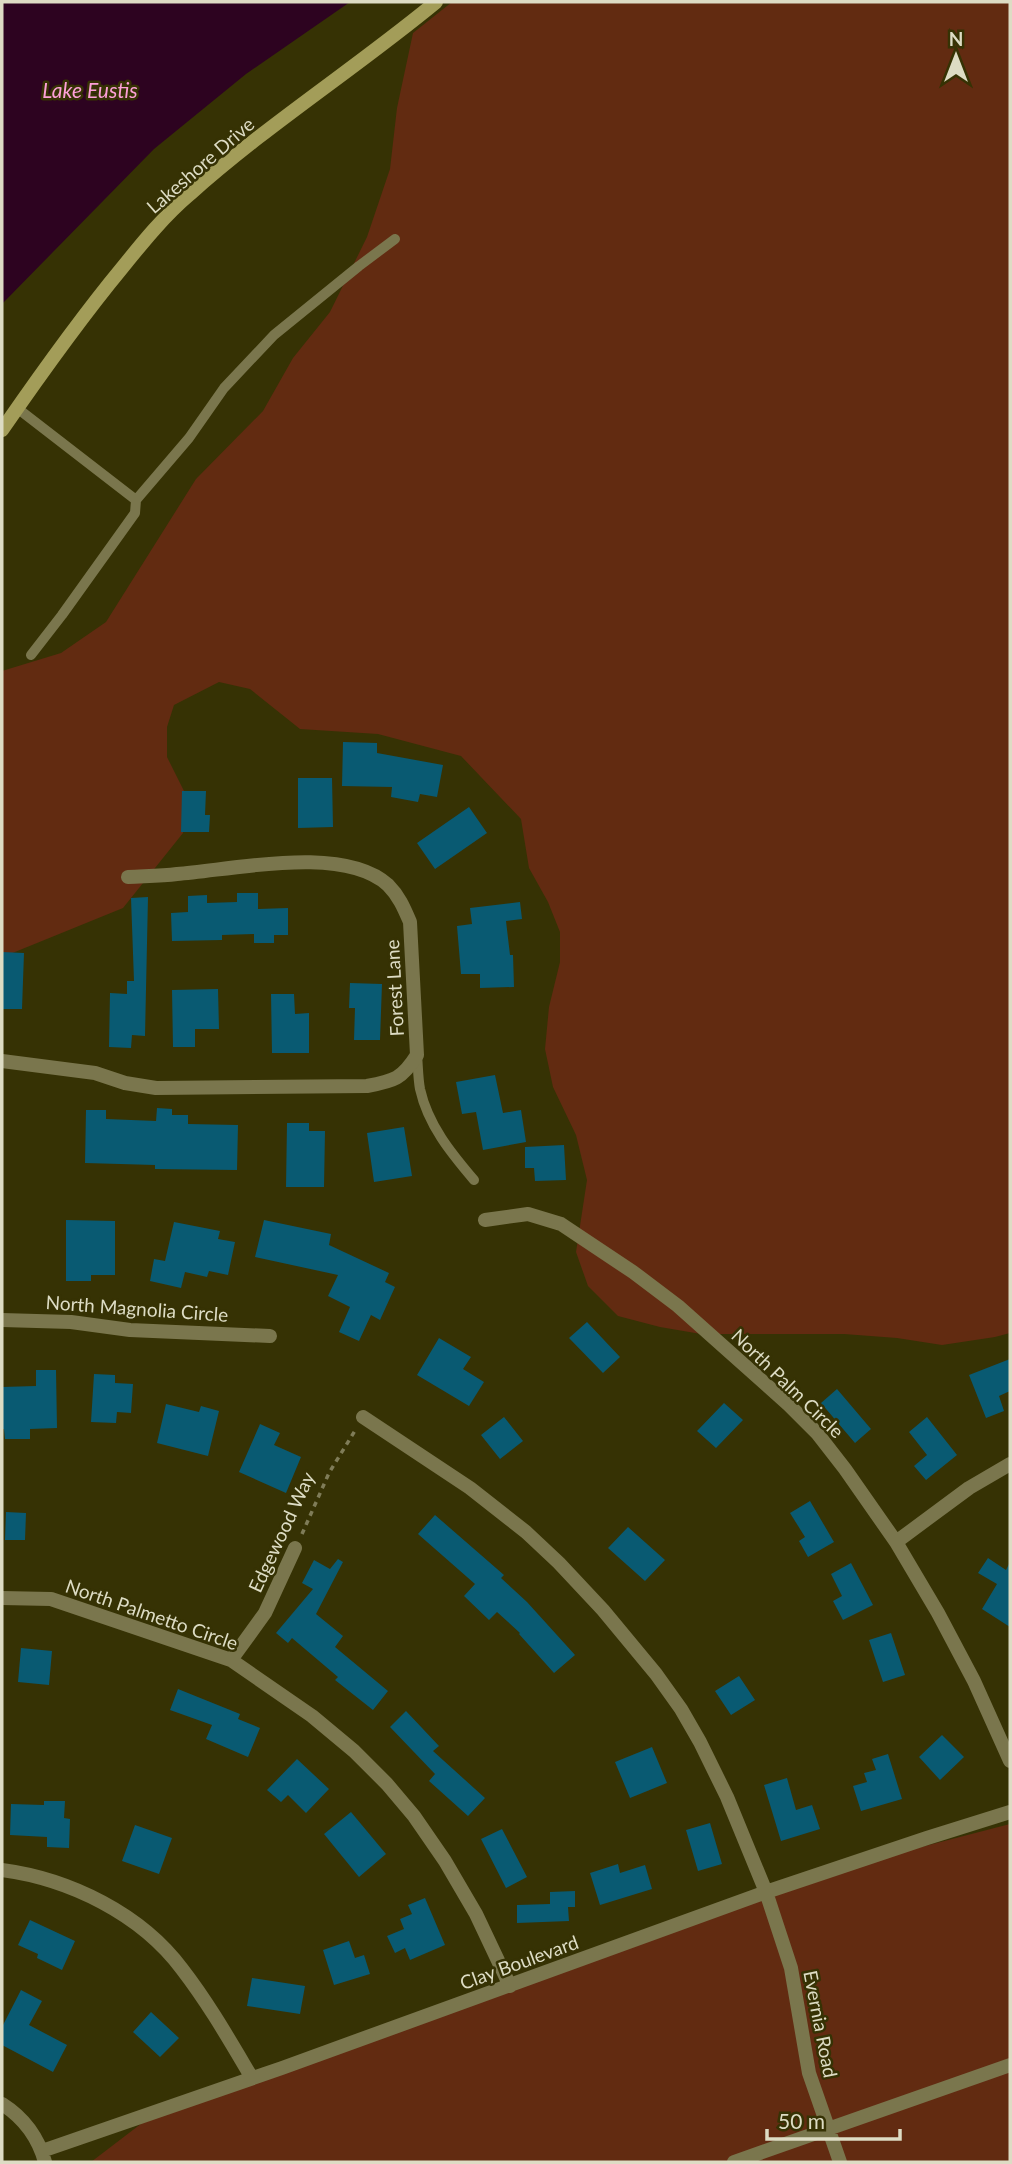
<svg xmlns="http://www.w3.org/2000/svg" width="1012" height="2164" viewBox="0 0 1012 2164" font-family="Lato,sans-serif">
<rect width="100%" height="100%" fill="#363204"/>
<!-- green -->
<path fill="#622b11" d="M452,2H1010V1333L995,1337L942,1345L897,1338L844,1334H701L660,1327L618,1316L588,1286L576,1252L587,1180L576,1135L553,1087L545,1049L549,1007L560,962V932L548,902L529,868L521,819L461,756L378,734L300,729L250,689L219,682L174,705L167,727V757L187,797L183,833L123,908L10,954H2V671L61,653L106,622L196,479L263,411L293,358L330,312L367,237L390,169L397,108L413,33Z
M1010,1824V2162H91L146,2120L875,1859Z"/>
<!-- water -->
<path fill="#2d0320" d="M2,2H350L246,74L154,149L2,304Z"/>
<!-- building -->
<path fill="#095a72" d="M343,742L377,743V753L443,765L437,797L420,794L418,802L391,797L392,787L342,786Z
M298,778H332L333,827L298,828Z
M182,791H206L205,815H210L209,832H181Z
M469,807L487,833L435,869L417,843Z
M237,893H258V909L288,908V935H274V943H254V934L222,935V940L172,941L171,913L188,912V896L207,895V903L237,902Z
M148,897L145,1036L132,1035L131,1048L109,1047L110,993L127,994V981H134L131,898Z
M520,902L522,919L506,921L510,955H513L514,987L480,988V974H461L457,926L472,924L470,908Z
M2,952L24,953L22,1009H2Z
M350,983L382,984L380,1040H354L355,1008H349Z
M218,989L219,1029H195V1047H173L172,990Z
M271,994H294L295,1014L309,1013V1053H272Z
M495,1075L503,1113L521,1110L526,1142L483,1150L476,1112L462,1114L456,1082Z
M157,1108L172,1109V1115H188V1124L238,1125L237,1170L155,1169V1165L85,1163L86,1110H106V1119L156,1121Z
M287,1123H309V1131H325L324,1187H286Z
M404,1127L412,1176L374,1182L367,1133Z
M564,1145L566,1180L535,1181L534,1168H525V1147Z
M66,1220L115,1221V1275H91V1281H66Z
M264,1220L331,1234L329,1245L389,1273L385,1282L395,1287L380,1320L371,1315L359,1341L339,1332L350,1307L328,1296L338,1275L255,1257Z
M174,1222L220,1231L218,1239L235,1242L228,1275L209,1271L207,1277L185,1272L181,1288L150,1281L154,1259L165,1261Z
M587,1322L620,1357L603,1373L569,1338Z
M439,1338L471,1357L463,1369L484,1382L469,1406L417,1375Z
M1010,1359V1391L999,1396L1004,1411L986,1418L969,1375Z
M36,1370H56L57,1428L30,1429V1439H5L4,1429H2V1387L36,1386Z
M94,1374L115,1375V1383L133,1384L131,1413L117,1412L116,1423L91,1422Z
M837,1389L871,1429L855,1443L821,1403Z
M724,1403L743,1420L716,1448L697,1431Z
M166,1404L199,1412L201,1406L219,1411L208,1456L157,1443Z
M504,1417L523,1441L500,1459L481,1435Z
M927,1417L957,1455L926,1480L914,1466L927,1455L909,1432Z
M260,1424L280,1433L274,1445L301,1457L286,1493L239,1472Z
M810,1501L834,1542L808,1557L799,1541L805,1537L790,1513Z
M6,1512L26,1513L25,1540H5Z
M435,1515L504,1575L501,1578L527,1602L575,1655L554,1673L519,1634L520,1633L497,1612L489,1620L464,1596L475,1584L418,1534Z
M628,1527L665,1560L645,1581L608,1548Z
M988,1558L1006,1570L1010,1562V1627L982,1609L997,1584L978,1573Z
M338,1559L343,1562L316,1614L343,1636L335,1647L388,1691L373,1710L335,1680L338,1677L292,1638L288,1643L276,1633L313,1589L302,1583L314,1560L330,1569Z
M851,1563L873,1605L843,1620L833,1601L842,1596L831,1574Z
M891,1633L905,1675L883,1682L869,1640Z
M21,1648L52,1651L49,1685L18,1682Z
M739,1676L755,1700L731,1715L715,1691Z
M178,1689L240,1714L238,1719L260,1728L248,1757L206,1739L212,1725L170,1710Z
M406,1711L439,1746L433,1751L485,1798L468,1816L429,1781L435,1774L390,1727Z
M942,1735L964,1757L940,1780L919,1757Z
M652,1747L667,1783L630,1798L615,1762Z
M888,1754L902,1799L861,1811L853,1786L867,1782L864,1773L876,1770L872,1759Z
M297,1759L329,1789L306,1813L288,1795L281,1802L267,1790Z
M787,1778L796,1810L812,1805L820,1829L781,1841L764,1785Z
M44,1801H65L64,1818L70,1819L69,1848L47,1847V1837L10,1835L11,1804L44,1805Z
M351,1812L386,1854L359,1877L324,1834Z
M710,1823L722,1864L698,1871L686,1830Z
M135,1825L172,1838L159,1874L122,1861Z
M502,1829L527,1877L506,1888L481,1839Z
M618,1864L620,1873L645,1865L652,1889L600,1905L590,1873Z
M575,1891V1907H568L569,1921L517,1923V1905L550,1904V1892Z
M425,1898L445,1945L410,1960L405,1948L395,1953L387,1936L404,1929L400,1919L412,1914L408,1905Z
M30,1920L75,1941L62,1970L37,1958L38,1954L18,1945Z
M349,1941L355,1958L364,1955L370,1974L334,1985L323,1950Z
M252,1978L305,1986L300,2014L247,2006Z
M21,1990L42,2001L29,2025L67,2045L53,2072L2,2045V2027Z
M151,2012L179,2038L160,2057L133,2032Z"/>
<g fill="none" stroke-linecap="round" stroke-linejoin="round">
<!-- path -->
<path stroke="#7f7c58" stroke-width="3.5" stroke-dasharray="5 5" stroke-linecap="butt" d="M302,1534L329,1473L356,1429"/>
<!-- lane -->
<path stroke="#7a764d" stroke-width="10" d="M17,408L136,500
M31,655L62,615L135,513L136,500L189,438L224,388L274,335L359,266L395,239
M417,1055C418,1066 418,1078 420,1089C428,1125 451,1153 474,1180"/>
<!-- street -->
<path stroke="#7a764d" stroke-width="14" d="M2,1061L95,1073L125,1083L156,1088L367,1086C394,1081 402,1079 417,1055L410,922C404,908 399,896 388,885C343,844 232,870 177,874C161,876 145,876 128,877
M485,1220L528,1214L561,1224L633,1272L678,1306L789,1405L817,1433L845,1469L896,1542L938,1613L974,1681L1010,1761
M2,1320L71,1322L130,1330L270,1336
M363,1417L470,1488L526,1532L559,1563L603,1610L656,1674L681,1709L700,1742L727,1797L766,1892L791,1968L809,2073L840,2162
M896,1542L969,1488L1010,1464
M2,1598L51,1599L231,1660L312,1716L354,1751L387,1784L414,1816L445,1861L476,1914L510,1986
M231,1660L265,1613L295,1548
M2,1870C70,1879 141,1914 182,1969C209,2004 230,2041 252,2078
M2,2104C24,2118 38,2137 45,2162
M42,2151L282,2068L766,1892L927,1838L1010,1812
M734,2162L1010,2065"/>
<!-- secondary -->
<path stroke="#a39d59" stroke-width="14" d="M2,430C40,375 79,320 122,268C143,242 164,216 190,194C267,125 356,68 436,2"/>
</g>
<g text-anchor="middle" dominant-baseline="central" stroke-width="5" stroke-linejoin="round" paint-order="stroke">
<!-- street labels -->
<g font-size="19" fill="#dddcc4" stroke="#363204">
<text transform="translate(200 165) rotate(-41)">Lakeshore Drive</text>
<text transform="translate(394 988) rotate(-93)">Forest Lane</text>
<text transform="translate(137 1308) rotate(4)">North Magnolia Circle</text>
<text transform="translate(788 1383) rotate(44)">North Palm Circle</text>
<text transform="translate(281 1532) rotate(-65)">Edgewood Way</text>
<text transform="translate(152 1614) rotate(19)">North Palmetto Circle</text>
<text transform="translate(519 1962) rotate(-20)">Clay Boulevard</text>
<text transform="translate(821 2024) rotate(79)">Evernia Road</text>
</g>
<!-- water labels -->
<g font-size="21" font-style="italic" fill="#fd9fd7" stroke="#363204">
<text x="90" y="89">Lake Eustis</text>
</g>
</g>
<!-- border -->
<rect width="1012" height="2164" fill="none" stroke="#dddcc4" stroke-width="7"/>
<!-- north arrow -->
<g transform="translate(956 56)" stroke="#363204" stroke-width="5" paint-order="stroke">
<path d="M0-5L12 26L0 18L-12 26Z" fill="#dddcc4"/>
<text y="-10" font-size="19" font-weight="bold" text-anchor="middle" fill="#dddcc4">N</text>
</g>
<!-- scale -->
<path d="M767 2129v10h133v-10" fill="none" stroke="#dddcc4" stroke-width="3.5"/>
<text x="778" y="2129" font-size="21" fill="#dddcc4" stroke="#363204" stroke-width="5" paint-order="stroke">50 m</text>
</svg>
